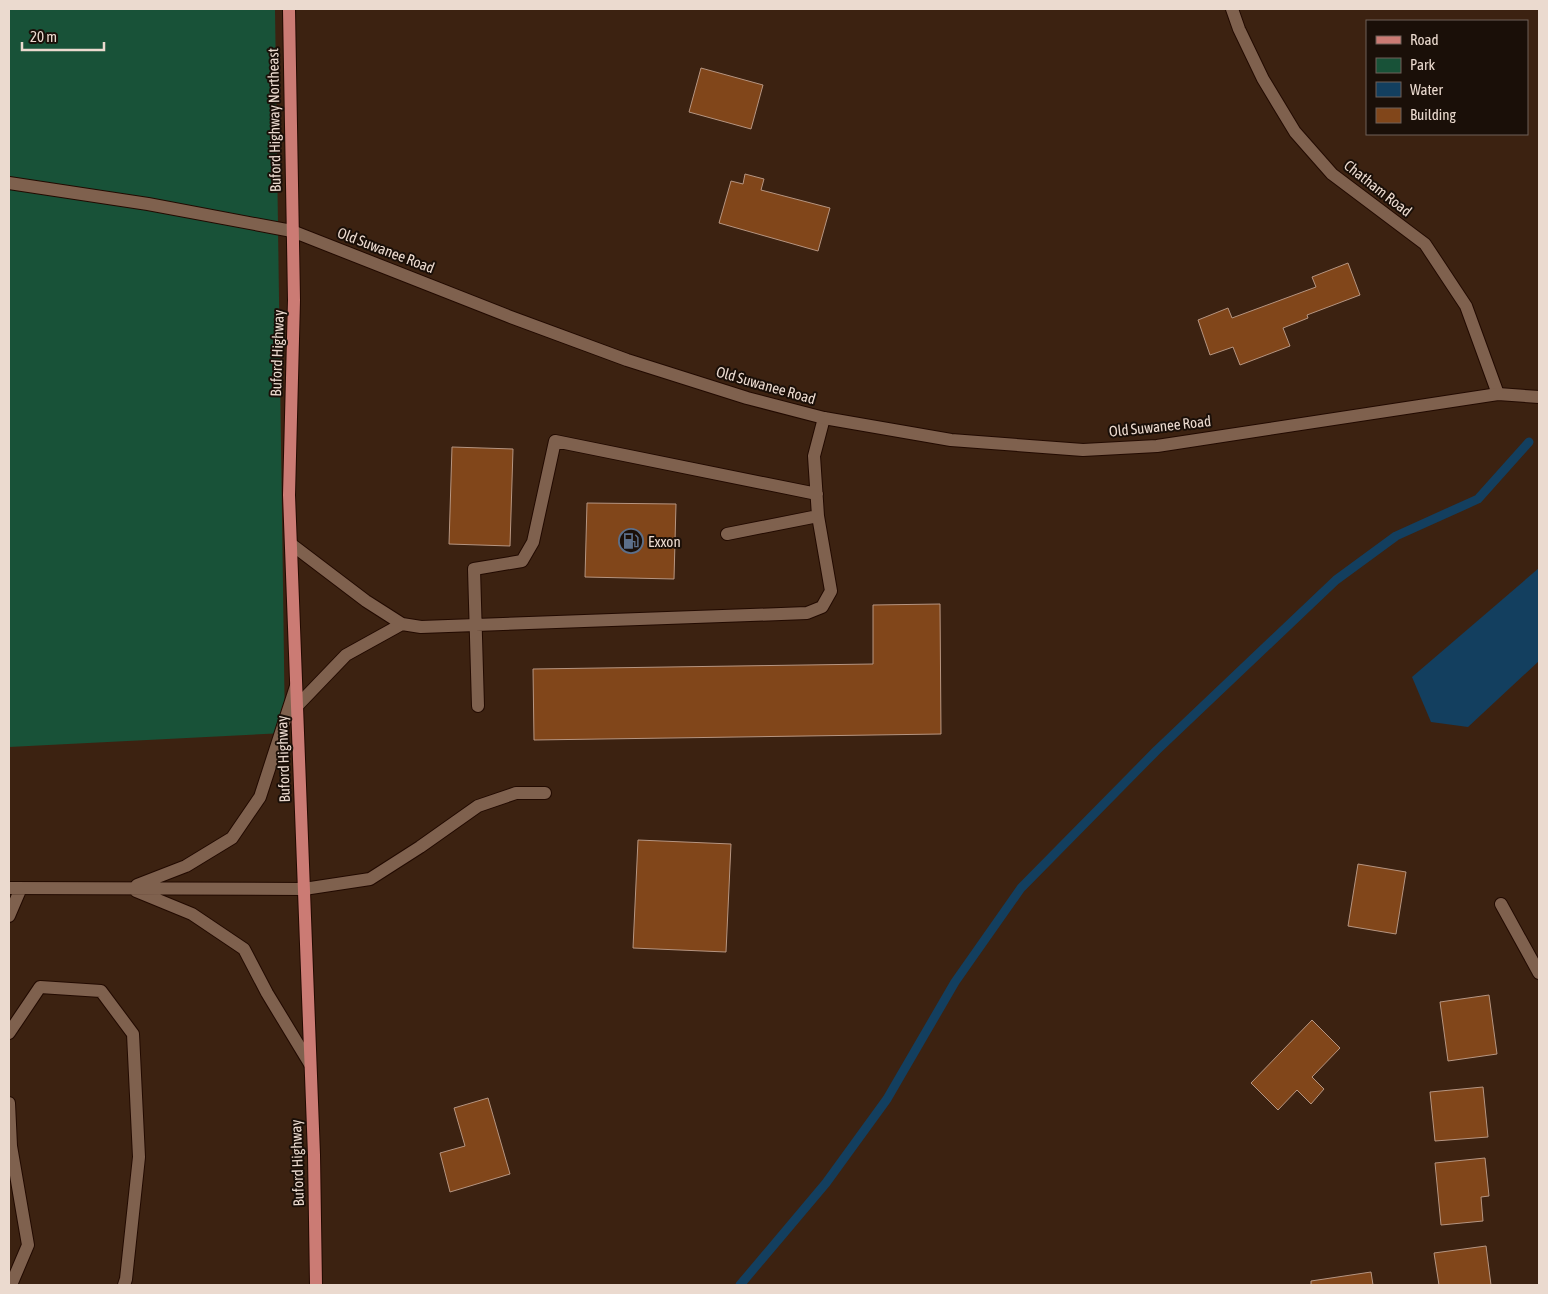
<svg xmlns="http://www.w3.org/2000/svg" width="1548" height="1294" viewBox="0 0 1548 1294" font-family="'Asap Condensed',sans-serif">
<rect width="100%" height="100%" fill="#3c2211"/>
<!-- green -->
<path fill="#185238" d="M9,9H275L285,733L9,747Z"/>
<!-- water -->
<path fill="#133f5f" d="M1539,568V661L1468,727L1431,722L1412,677Z"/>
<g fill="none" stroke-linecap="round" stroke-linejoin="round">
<!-- stream -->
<path stroke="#133f5f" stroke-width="9" d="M740,1285L826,1183L887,1099L955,982L1021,888L1157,750L1336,580L1396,536L1478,499L1529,442"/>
</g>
<!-- building -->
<path fill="#81461a" stroke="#b69581" d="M701,68L763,85L751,129L689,112Z
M745,174L764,179L761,190L830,208L818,251L719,223L731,181L743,184Z
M1348,263L1360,295L1307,315L1308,318L1283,328L1290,346L1240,365L1233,347L1210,355L1198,320L1228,308L1232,318L1316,287L1312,277Z
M452,447L513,449L510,546L449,544Z
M587,503L676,504L674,579L585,577Z
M940,604L941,734L534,740L533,669L873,664V605Z
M638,840L731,844L726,952L633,948Z
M1358,864L1406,872L1396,934L1348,926Z
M1489,995L1497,1054L1448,1061L1440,1002Z
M1312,1020L1340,1048L1312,1077L1324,1089L1311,1104L1297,1090L1278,1110L1251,1083Z
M1483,1087L1488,1137L1435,1141L1430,1092Z
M488,1098L510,1174L450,1192L440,1153L465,1146L454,1108Z
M1485,1158L1489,1196L1481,1197L1483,1221L1441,1225L1435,1163Z
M1486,1246L1491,1285H1439L1434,1253Z
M1371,1272L1373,1285H1311V1281Z"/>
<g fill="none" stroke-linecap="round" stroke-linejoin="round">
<defs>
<path id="service" d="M727,534L818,516
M291,544L366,601L402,624L421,627L807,613L822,607L831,591L818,516L814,456L824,418
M297,706L346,655L402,624
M478,706L474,569L522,561L533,542L555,441L817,494
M137,885L186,866L232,838L260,797L296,686
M9,888L304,889L370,879L420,847L478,806L516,793H545
M136,891L192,914L244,949L267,993L310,1064
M9,916L21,888
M9,1033L40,987L101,991L133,1034L139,1157L126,1279L124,1285
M9,1103L11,1146L28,1245L11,1285"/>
<path id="minor" d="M1232,9L1239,29L1263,79L1295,132L1332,174L1425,244L1466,306L1498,394
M1501,904L1539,973"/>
<path id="tertiary" d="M9,183L148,204L292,231L508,316L627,360L747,398L824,418L951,440L1083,450L1157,446L1498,394L1539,397"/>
<path id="primary" d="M289,9L294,300L289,495L314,1155L316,1285"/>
</defs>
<!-- service casing -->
<use href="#service" stroke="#220a00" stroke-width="14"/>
<!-- minor casing -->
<use href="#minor" stroke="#220a00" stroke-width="14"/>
<!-- tertiary casing -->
<use href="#tertiary" stroke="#220a00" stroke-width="14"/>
<!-- primary casing -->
<use href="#primary" stroke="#220a00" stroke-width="14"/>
<!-- service -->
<use href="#service" stroke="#7f614e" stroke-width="12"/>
<!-- minor -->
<use href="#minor" stroke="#7f614e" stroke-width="12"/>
<!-- tertiary -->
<use href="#tertiary" stroke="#7f614e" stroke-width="12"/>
<!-- primary -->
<use href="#primary" stroke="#cb7b74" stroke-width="12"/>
</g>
<!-- icons -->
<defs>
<symbol id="fuel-ring" viewBox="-11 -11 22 22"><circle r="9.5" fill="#1a0f08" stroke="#5c6f8a" stroke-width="1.5"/><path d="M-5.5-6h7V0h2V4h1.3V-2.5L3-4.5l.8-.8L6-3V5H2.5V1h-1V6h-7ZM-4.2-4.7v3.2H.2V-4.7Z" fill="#5c6f8a"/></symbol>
</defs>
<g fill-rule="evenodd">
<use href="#fuel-ring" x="617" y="527" width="28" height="28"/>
</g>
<g text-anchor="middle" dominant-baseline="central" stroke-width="4" stroke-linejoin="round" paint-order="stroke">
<!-- street labels -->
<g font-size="15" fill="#ebdacf" stroke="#1a0f08">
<text transform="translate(274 120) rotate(-91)">Buford Highway Northeast</text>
<text transform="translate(1378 188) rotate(38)">Chatham Road</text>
<text transform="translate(386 250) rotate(21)">Old Suwanee Road</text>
<text transform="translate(277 353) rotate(-88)">Buford Highway</text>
<text transform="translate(766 385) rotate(16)">Old Suwanee Road</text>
<text transform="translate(1160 426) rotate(-6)">Old Suwanee Road</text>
<text transform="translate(283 759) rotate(-92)">Buford Highway</text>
<text transform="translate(297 1163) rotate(-92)">Buford Highway</text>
</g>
<!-- poi labels -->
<g font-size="15" fill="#ebdacf" stroke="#1a0f08" text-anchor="start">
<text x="648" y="541">Exxon</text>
</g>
</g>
<!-- border -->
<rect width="1548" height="1294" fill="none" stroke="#ebdacf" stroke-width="20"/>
<!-- legend -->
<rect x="1366" y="20" width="162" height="115" fill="#1a0f08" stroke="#6e6058"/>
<rect x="1376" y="36" width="25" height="8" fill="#cb7b74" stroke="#6e6058"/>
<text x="1410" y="45" font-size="15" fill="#ebdacf">Road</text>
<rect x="1376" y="58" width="25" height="15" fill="#185238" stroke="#6e6058"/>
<text x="1410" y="70" font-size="15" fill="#ebdacf">Park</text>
<rect x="1376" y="82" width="25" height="15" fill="#133f5f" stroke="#6e6058"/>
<text x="1410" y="95" font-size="15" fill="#ebdacf">Water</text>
<rect x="1376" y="108" width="25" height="15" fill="#81461a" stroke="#6e6058"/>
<text x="1410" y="120" font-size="15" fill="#ebdacf">Building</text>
<!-- scale -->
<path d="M22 42v8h82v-8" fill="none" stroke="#ebdacf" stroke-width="2.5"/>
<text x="30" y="42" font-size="15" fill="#ebdacf" stroke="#1a0f08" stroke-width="4" paint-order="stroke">20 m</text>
</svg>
